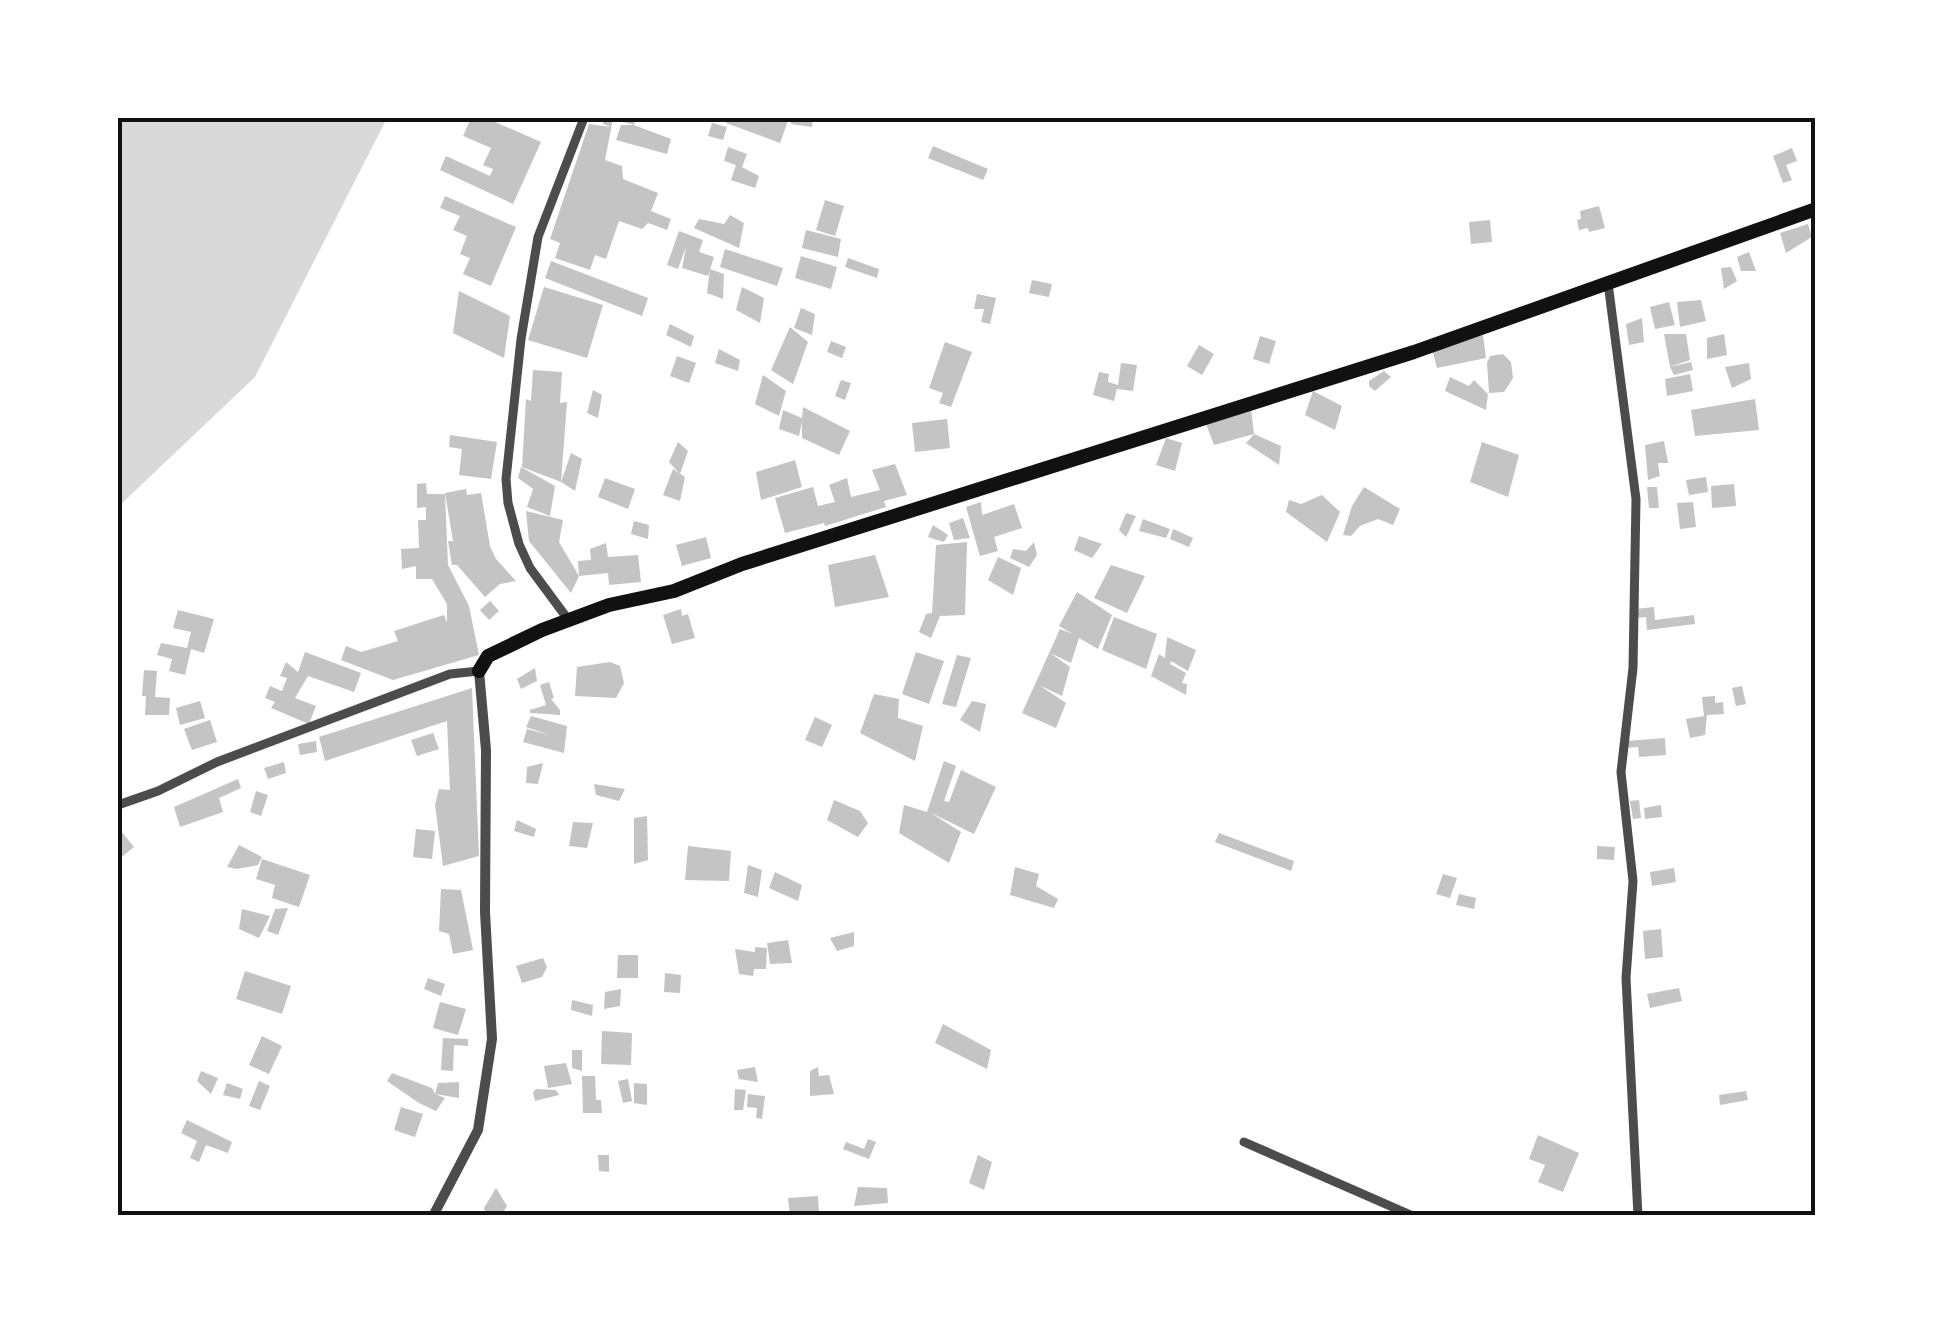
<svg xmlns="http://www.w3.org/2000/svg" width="1933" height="1333" viewBox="0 0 1933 1333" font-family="Overpass,sans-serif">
<rect width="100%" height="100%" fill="#fff"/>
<!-- water -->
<path fill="#d9d9d9" d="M118,118H387L255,377L118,507Z"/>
<!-- building -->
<path fill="#c4c4c4" d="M471,118H486L541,142L513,204L440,170L446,156L490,176L493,169L483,165L491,148L463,136Z
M604,118H636L634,125L671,139L667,154L616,140L621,125H634L613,119L605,160L622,166L623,179L658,193L651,211L671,219L667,230L648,223L642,229L619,221L606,259L595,255L590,270L555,258L560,243L550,239L589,124L611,127L603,124Z
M728,118L751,121L752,118H789L780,143L726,123Z
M792,118H813L812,127L791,124Z
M712,123L727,127L723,140L708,136Z
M933,146L988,169L983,180L928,158Z
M728,147L747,154L742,167L759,176L755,188L731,180L736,165L724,161Z
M1792,148L1797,161L1786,165L1792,180L1783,183L1773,156Z
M445,196L516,227L491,286L463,274L470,258L460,254L467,236L453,230L460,216L440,208Z
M825,200L844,206L835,236L816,230Z
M1599,206L1605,228L1589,232L1588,228L1579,230L1577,220L1581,219L1580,211Z
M730,215L744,223L739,248L694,228L699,219L724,224Z
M1490,220L1492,242L1471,244L1469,222Z
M1808,224L1812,237L1786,253L1780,233Z
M806,230L841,239L838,257L802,248Z
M679,231L703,240L699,252L714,257L708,276L682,268L686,247L678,269L667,265Z
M725,249L783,268L777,286L720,267Z
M1749,252L1756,271H1741L1737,257Z
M801,256L837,267L831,289L795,278Z
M848,258L879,269L877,278L845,267Z
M551,261L648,298L642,316L545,278Z
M1731,267L1737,281L1724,289L1721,268Z
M710,269L724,274L723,299L707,293Z
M1032,280L1052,284L1049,297L1029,293Z
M544,287L603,305L587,358L528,340Z
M742,287L764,298L760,323L736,310Z
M459,291L510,316L504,358L453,333Z
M977,294L996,298L990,324L981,322L984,309H974Z
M1701,300L1706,321L1680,327L1677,302Z
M1669,302L1675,325L1655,329L1650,307Z
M801,308L815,314L812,335L794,328Z
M1642,318L1644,342L1629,345L1626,324Z
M670,324L694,336L691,347L666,335Z
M790,327L808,342L793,384L771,370Z
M1664,334H1686L1690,360L1670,367L1691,362L1693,370L1674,375L1670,367Z
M1724,334L1727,355L1707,359V338Z
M1483,335L1486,358L1437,368L1432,349Z
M1260,336L1276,341L1269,364L1253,359Z
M831,341L846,347L842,358L827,352Z
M945,342L972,352L951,407L939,403L943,393L929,388Z
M1199,345L1214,354L1202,375L1187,366Z
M719,349L740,360L738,371L715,363Z
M1503,354L1511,362L1513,378L1504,392L1489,393L1487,363L1490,356Z
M677,356L696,363L689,383L670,376Z
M1121,363L1137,365L1133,391L1117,389L1114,401L1093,395L1099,372L1109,374L1108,382L1118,385Z
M1749,363L1751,379L1732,388L1725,367Z
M533,370L562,372L560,403L567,402L561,482L522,467L526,399L531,401Z
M1384,371L1391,377L1375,391L1369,386V381Z
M1690,374L1693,391L1667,396L1665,379Z
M763,375L786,391L779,416L755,404Z
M1450,377L1469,386L1474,380L1488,394L1486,410L1445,391Z
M841,380L851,383L845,400L835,396Z
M593,390L602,395L598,418L587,413Z
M1313,391L1342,406L1335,430L1305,415Z
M1755,399L1759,430L1695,436L1691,410Z
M803,407L850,431L839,455L802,438V422L799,436L779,429L783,410L802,418Z
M1251,408L1254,434L1214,445L1206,424Z
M947,419L950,448L915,452L912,423Z
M1254,434L1281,446L1279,465L1246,443Z
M450,435L497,442L491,479L459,475L462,449L449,447Z
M1166,438L1182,443L1175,471L1156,465Z
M1664,441L1668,463H1658L1660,476L1648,480L1645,445Z
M678,442L688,451L680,474L669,462Z
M1482,442L1519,455L1508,497L1470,482Z
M571,453L582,459L575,491L561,482Z
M795,460L802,487L761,500L756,472Z
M895,464L907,495L884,501L886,507L825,526L824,523L785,533L775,498L813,487L818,506L835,502L829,485L847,478L851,497L880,490L872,470Z
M521,467L555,486L550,516L527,507L533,489L518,478Z
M673,469L685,477L680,501L663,495Z
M1706,477L1708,492L1689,495L1686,480Z
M605,478L635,489L628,509L598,497Z
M426,483L427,494H445L448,565L469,606L479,655L393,680L341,660L346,646L361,652L398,641L394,631L444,615L447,623V604L432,579H416V566L402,569L401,549L419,548L418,520H426V507L417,508V484Z
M1734,484L1736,506L1712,508L1711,486Z
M1364,487L1400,509L1393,525L1378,519L1360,526L1351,536L1343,535L1352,506Z
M1647,487H1657L1659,508H1649Z
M466,489L467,495L481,493L490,546L496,559L516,581L500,584L485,597L457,565H452L448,541H453L445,493Z
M1322,495L1340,512L1327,542L1286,512L1289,500L1301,504Z
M981,502L982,515L1014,504L1022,528L994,537L998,551L980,556L966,507Z
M1693,502L1696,527L1680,529L1677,503Z
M526,511L563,520L559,542L579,576L571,593L529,541Z
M1126,513L1136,516L1126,537L1119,530Z
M963,518L970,538L954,540L949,523Z
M1143,519L1170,529L1166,538L1139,531Z
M634,521L649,525L648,539L631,534Z
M933,525L948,535L944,542L928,537Z
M1173,529L1193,538L1189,547L1170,539Z
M1079,536L1102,544L1092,558L1074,550Z
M706,537L711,558L682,566L676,545Z
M967,542L965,615L940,616L931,638L919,632L926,614L932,613L936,545Z
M1034,542L1037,555L1029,567L1010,558L1013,549L1026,551Z
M606,543L608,557L638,555L641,582L609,585L608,573L579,576L578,561L591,560L590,549Z
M875,555L889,597L835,607L828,565Z
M998,557L1021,568L1013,595L988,580Z
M1111,565L1145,576L1127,613L1094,598Z
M1077,592L1112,615L1098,649L1079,638L1071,663L1050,653L1070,667L1062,696L1039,685L1066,703L1056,728L1022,713L1060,629L1073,634L1059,626Z
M490,601L499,611L489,620L480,610Z
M1654,607L1655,620L1694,615L1695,624L1647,630L1646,617L1636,618L1635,609Z
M681,609L682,616L688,614L695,638L672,644L663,615Z
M178,610L214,619L204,653L191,649L185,675L169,671L172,659L157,655L161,643L187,648L191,632L173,628Z
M1114,617L1157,634L1146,669L1102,650Z
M1167,637L1196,650L1188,671L1171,661L1170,664L1186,673L1182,683L1187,684L1186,695L1151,676L1159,654L1165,658Z
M305,652L361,673L354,692L308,676L295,698L316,706L309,724L271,708L275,702L265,698L270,686L282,691L287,678L280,676L286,662L298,672Z
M916,652L944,661L929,704L902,694Z
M957,655L971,658L956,707L942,704Z
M610,662L620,666L624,683L616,698L575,696L577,667Z
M535,668L537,681L521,689L517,679Z
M144,670L157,671L155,697L170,698L169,715H145L146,696H142Z
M549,682L554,698L551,699L560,710V715L530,713V710L546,705L540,685Z
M1742,686L1746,704L1736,706L1732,688Z
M472,688L479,856L443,866L435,805L439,789L450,790L447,721L325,761L319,737Z
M874,694L899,699L898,718L923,726L915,761L860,733Z
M1715,696V703L1723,702L1724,714L1707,715L1705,735L1690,738L1686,719L1704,716L1702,697Z
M200,701L205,718L180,725L176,708Z
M972,701L986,704L980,732L960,720Z
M531,716L567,726L564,753L523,742L527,729L549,735L526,727Z
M815,717L832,725L822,747L805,740Z
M210,720L217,742L192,750L184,729Z
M433,733L439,749L417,756L411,740Z
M1665,738L1666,755L1639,757L1638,747L1626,748V741Z
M316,741L317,752L300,755L298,744Z
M944,761L956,766L944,801L949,802L961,770L996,787L974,834L931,813L961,832L949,863L899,833L904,805L927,812Z
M284,762L286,773L268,779L264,768Z
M543,763L538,784L526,783L527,767Z
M238,779L241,788L219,798L223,812L180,827L174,807Z
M594,784L625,789L619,801L596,795Z
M256,791L268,795L261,816L250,812Z
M834,800L860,811L868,823L858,837L827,820Z
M1639,800L1641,818L1633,819L1630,801Z
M1661,805L1662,817L1645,819L1644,808Z
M647,816L648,860L634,864V818Z
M517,820L536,829L534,837L514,831Z
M573,822L593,823L587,848L569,846Z
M416,829L435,831L432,859L413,857Z
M121,831L134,847L118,860V834Z
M1219,833L1294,861L1291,871L1215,842Z
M239,845L262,857L258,865L237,869L227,867Z
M688,846L731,851L729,881L685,880Z
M1597,846L1615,847L1614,860L1597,859Z
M262,859L310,875L299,907L272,898L275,885L256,879Z
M748,865L762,870L758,897L744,893Z
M1015,867L1039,874L1036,886L1058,899L1054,908L1010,895Z
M1674,868L1676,882L1652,886L1650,872Z
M775,872L802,885L798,901L769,888Z
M1443,874L1457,878L1450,898L1436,894Z
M441,889L461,890L473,950L453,954L449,934L439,931Z
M1459,894L1476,898L1474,909L1456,905Z
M288,908L278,935L267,931L275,909Z
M242,909L270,916L259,938L239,929Z
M1661,929L1663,957L1645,959L1643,931Z
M854,932V946L837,951L830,938Z
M788,940L792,963L770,964L767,943Z
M755,947L767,948L766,969H754L753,976L739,974L735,949L755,952Z
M618,955H638V978H617Z
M543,958L547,967L542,977L522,983L516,966Z
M245,971L291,986L282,1014L236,999Z
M665,973L681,975L680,993L664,992Z
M428,978L445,984L441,996L424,989Z
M1679,988L1682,1001L1650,1008L1647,994Z
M621,989L620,1006L604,1009L605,992Z
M572,1000L593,1005L592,1016L571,1010Z
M440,1002L466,1009L458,1035L433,1028Z
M943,1024L991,1050L987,1069L935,1043Z
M602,1031L632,1033L631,1065L601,1064Z
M262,1036L282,1046L269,1074L249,1065Z
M443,1038L468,1039V1046L454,1045L453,1071L441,1070Z
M572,1050H582V1071L572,1068Z
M566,1063L572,1084L548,1088L544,1066Z
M755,1067L758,1082L739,1079L737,1070Z
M818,1067L819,1076L829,1075L834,1094L810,1096V1071Z
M201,1071L218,1078L211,1094L197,1081Z
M392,1073L432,1088L435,1094L445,1098L436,1111L419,1103L387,1081Z
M582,1076H595L596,1100H601L602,1113H583Z
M628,1079L632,1101L623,1103L618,1081Z
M259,1081L270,1086L260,1110L249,1106Z
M459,1082V1098L435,1094L438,1083Z
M227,1083L243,1089L240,1099L223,1095Z
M634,1083L647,1084V1105L634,1103Z
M536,1089L556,1090L559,1095L535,1101L533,1092Z
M735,1089L746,1090L743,1110H734Z
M1746,1091L1748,1100L1720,1105L1719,1095Z
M748,1094L765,1096L762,1119L756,1118L757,1108L747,1107Z
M401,1107L423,1114L415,1137L394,1130Z
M187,1120L232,1142L228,1153L206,1145L199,1162L190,1158L197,1141L181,1133Z
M1538,1135L1579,1153L1563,1192L1538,1182L1545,1165L1529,1159Z
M868,1139L876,1142L869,1159L843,1149L846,1142L864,1149Z
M598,1155H609V1172L599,1171Z
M978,1155L992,1162L984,1190L969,1183Z
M858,1187L887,1188L888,1203L854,1206Z
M496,1188L507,1206L501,1216H486L484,1208Z
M818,1196L819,1214L790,1215L788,1198Z"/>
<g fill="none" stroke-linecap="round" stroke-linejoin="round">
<!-- minor -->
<path stroke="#4c4c4c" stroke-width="9" d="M1608,283L1636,499L1633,668L1621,772L1633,881L1626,978L1638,1216
M570,622L530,568L519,544L508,503L506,479L521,339L538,237L584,118
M118,805L158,791L217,762L450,674L479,671
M1244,1142L1413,1216"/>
<!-- tertiary -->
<path stroke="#4c4c4c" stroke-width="10" d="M433,1216L478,1130L492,1039L485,912L486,750L479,671"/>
<!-- trunk -->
<path stroke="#111" stroke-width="14" d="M479,671L488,656L542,630L609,605L674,591L742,564L1414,352L1816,209"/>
</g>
<!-- border -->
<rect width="1933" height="1333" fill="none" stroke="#ffffff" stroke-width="240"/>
<rect x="120" y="120" width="1693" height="1093" fill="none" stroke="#111" stroke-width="4"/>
</svg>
